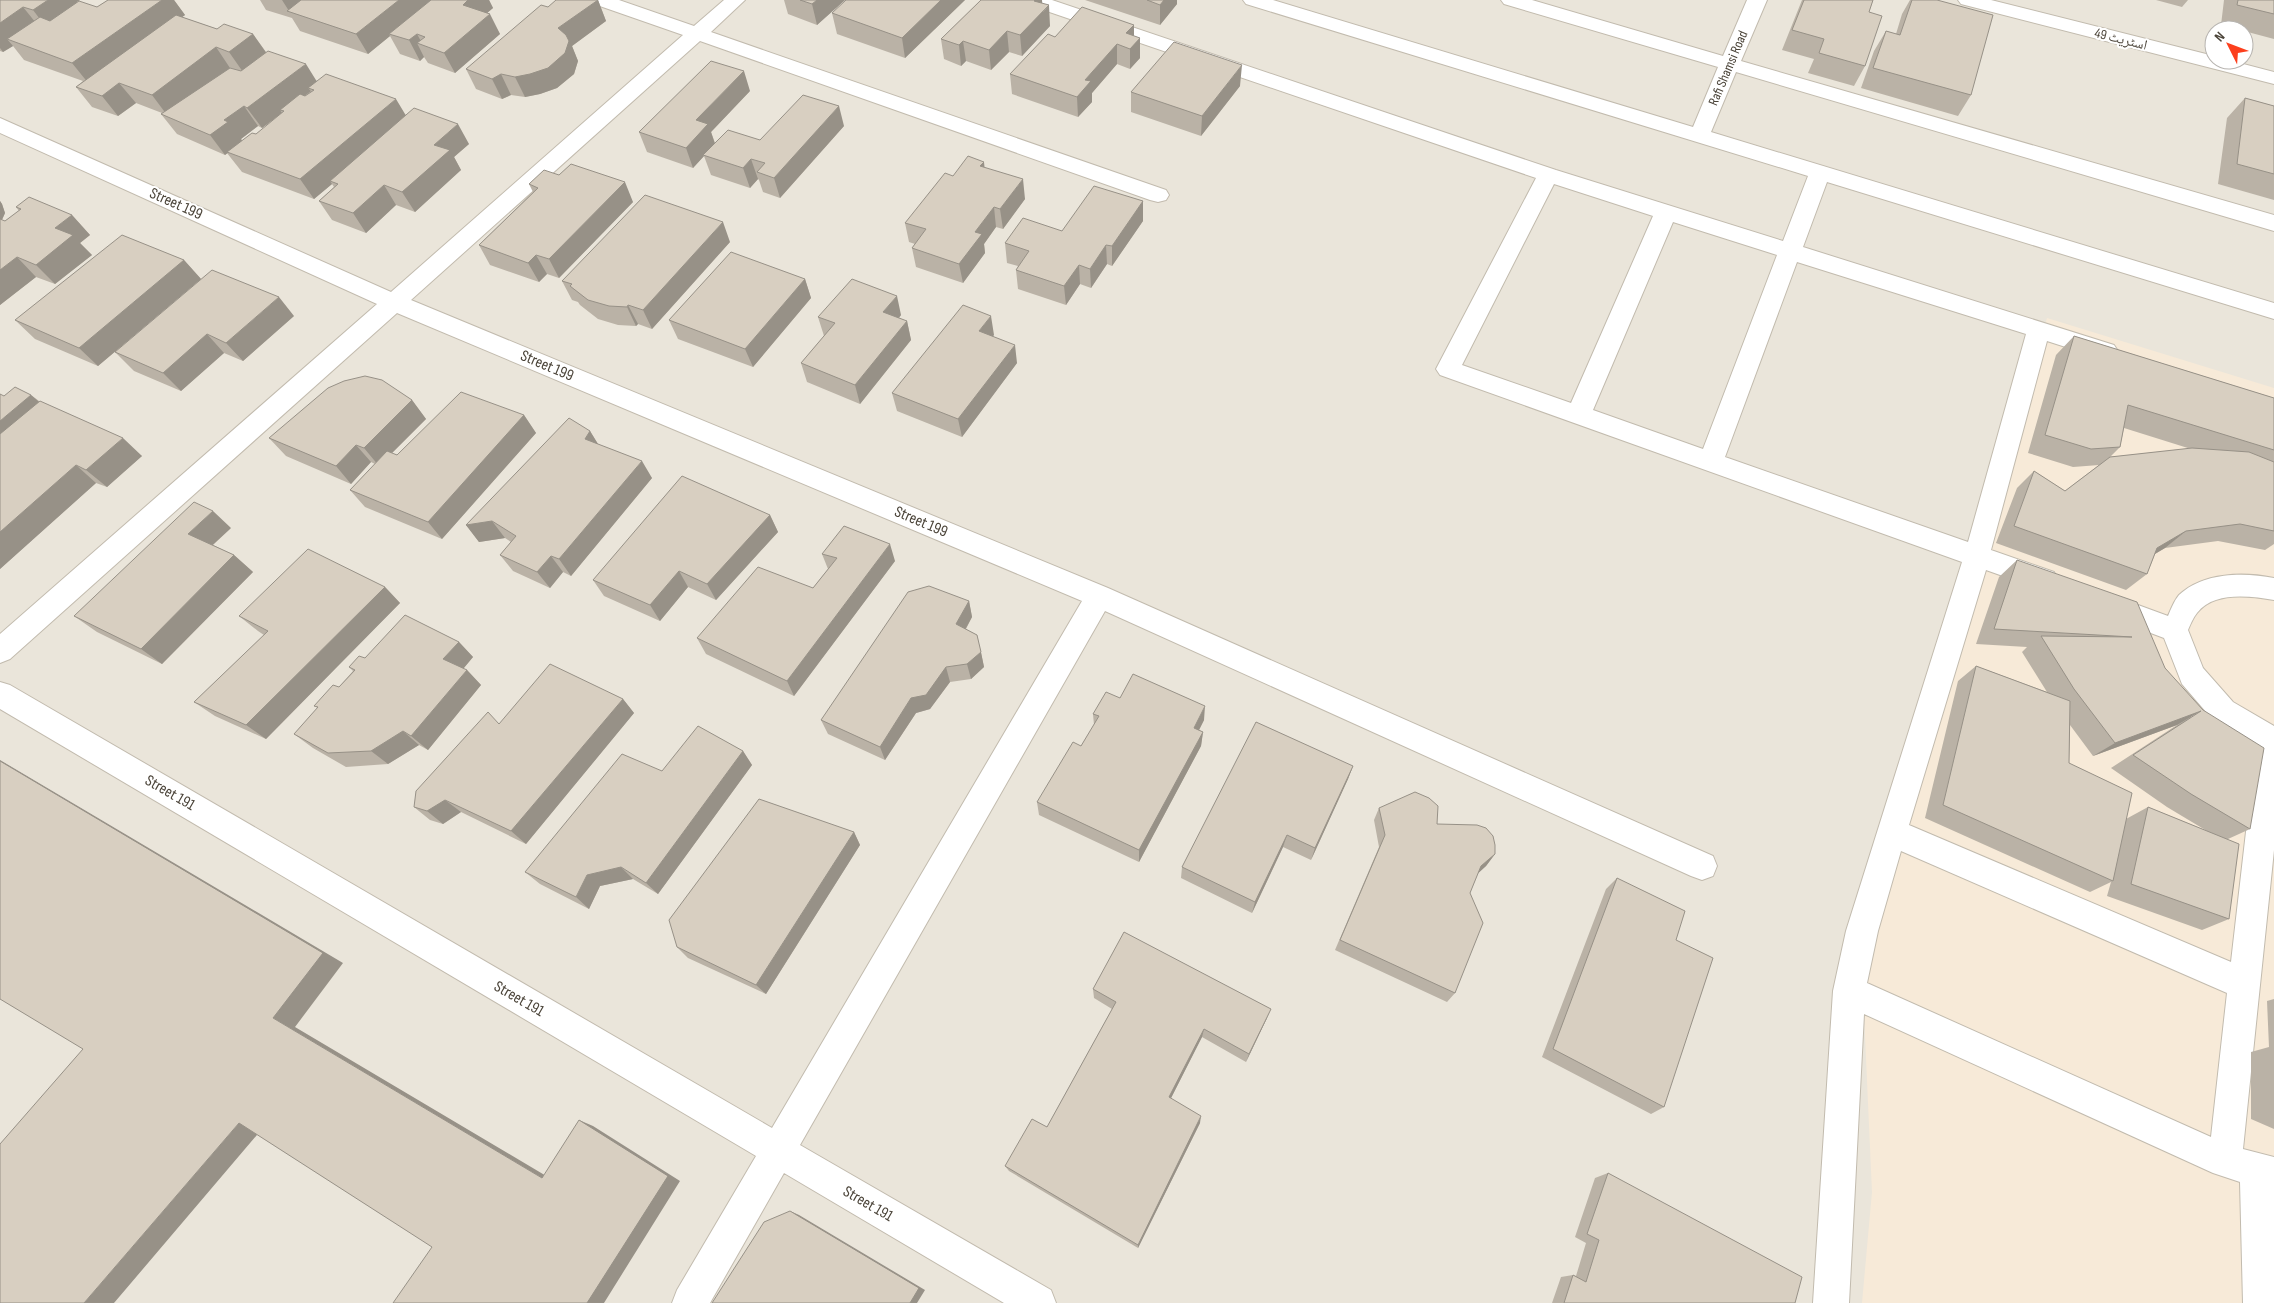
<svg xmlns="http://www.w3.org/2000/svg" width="2274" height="1303" viewBox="0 0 2274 1303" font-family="'Sofia Sans Condensed','Noto Naskh Arabic',sans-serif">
<rect width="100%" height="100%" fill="#f6f3ec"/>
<!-- residential -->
<path fill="#eae5da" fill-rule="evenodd" d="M0,0H2274V1303H0ZM2214,30H2244V60H2214Z"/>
<!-- commercial -->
<path fill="#f7ead8" d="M2047,318L2274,388V1303H1862L1872,1192L1862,969L1876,910Z"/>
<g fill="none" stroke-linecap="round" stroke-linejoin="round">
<defs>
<path id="minor" d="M591,0H619L694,26L724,0H745L711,32L1166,190L1169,195L1166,200L1158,202L1150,200L700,41L411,300L1108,588L1713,856L1717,866L1713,876L1702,880L1691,876L1105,611L800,1145L1051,1290L1056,1303H1004L784,1173L710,1303H672L677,1290L756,1156L0,709V682L10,685L772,1128L1082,601L397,313L10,659L0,663V634L377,304L0,133V118L391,292L683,35L594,4Z
M1023,0H1052L1556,170L1783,241L1808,176L1246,4L1243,0H1273L1693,127L1718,67L1504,4L1501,0H1532L1723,56L1747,0H1767L1741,61L2274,215V231L1736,72L1711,132L2274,303V319L1827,182L1803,247L2114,345L2118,351L2114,357L2106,360L2047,341L1991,550L2054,572L2058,580L2054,588L2045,591L1986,570L1909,825L2231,962L2256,745L2213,720L2182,684L2164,638L2098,613L2095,605L2098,597L2108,594L2168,616C2171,609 2174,601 2179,595C2203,572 2244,572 2274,578V600C2250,596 2214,591 2197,613C2193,618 2190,625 2188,630L2203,668L2233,702L2274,726V850L2243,1149L2274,1157V1303H2243L2240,1182L2213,1173L1864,1014L1849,1303H1813L1833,991L1846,931L1962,562L1440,375L1436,369L1536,178L1026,4ZM1554,184L1653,216L1571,403L1462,365ZM1673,222L1777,255L1703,449L1593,410ZM1797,262L2026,334L1968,542L1725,457ZM1901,851L2227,993L2211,1137L1867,983L1878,931Z
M1958,0H1991L2214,56V60H2228L2274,72V84L1961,4Z"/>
</defs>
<!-- minor casing -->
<use href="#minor" stroke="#c2bbae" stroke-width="2"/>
<!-- minor -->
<use href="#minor" fill="#fff" fill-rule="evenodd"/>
</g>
<!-- wall -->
<path fill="#bab2a6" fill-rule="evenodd" d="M0,0L77,2L97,7L108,0H174L185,15L182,17L217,29L253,34L266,52L317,81L406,115L469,144L454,157L461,170L415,212L396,205L366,233L332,220L319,201L334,187L332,184L314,199L242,172L227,153L225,155L177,134L161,114L162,113L136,103L118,116L92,107L76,87L83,81L24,60L13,46L3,52L0,51ZM282,113L256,134L242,141L241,139L258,126L262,128Z
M260,0H489L493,8L487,13L500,34L455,73L428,63L424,57L420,61L400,54L390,36L368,54L300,31L292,18L266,10Z
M598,0L606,21L572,46L578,61L574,74L557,88L540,94L525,97L511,95L502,99L476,89L466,69L548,7Z
M784,0H845L817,25L788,14Z
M965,0L905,58L837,34L832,13Z
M981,0H1042V3L1050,26L1022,56L1009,52L991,70L966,61L961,66L944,59L941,39Z
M1085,0H1177V4L1160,25Z
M1802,0H1873L1869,12L1865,66L1854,86L1808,73L1814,59L1782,50Z
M1910,0H1937L1971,95L1958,116L1861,88L1874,51L1886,31L1896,34L1902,14Z
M2156,0H2188L2182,7Z
M2224,0H2274V39L2244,31V30H2239L2221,25Z
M1134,36L1140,58L1130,69L1117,64L1092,93V102L1078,117L1012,94L1010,74L1055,37Z
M1240,86L1201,136L1131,112V92Z
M750,91L711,132L715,143L760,140L844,126L780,198L763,192L759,180L758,179L750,188L711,175L704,156L693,168L647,152L639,132Z
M2245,98L2274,106V200L2218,184L2227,118Z
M985,167L1025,199L1003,229L996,227L984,244L985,253L963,283L916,267L912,248L915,244L909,242L905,223L953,176Z
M559,175L633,202L559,278L547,274L539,282L490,265L479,245L533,192L529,184Z
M0,201L2,204L5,213L2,220L5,221L19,211L16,207L72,215L90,235L80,243L92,255L55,284L36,277L0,305Z
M1143,201V221L1112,266L1107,264L1091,288L1080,284L1066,305L1018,289L1016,270L1018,266L1007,263L1005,243L1062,231Z
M730,242L652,329L638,324L636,326L618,325L598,319L580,305L578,302L572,300L562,281Z
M184,260L201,279L98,366L35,339L15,320Z
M805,279L811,298L753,367L678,339L669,320Z
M901,315L899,318L907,321L911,340L860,404L807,382L801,363L824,336L818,317Z
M294,316L243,361L224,353L181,391L134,371L115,352Z
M994,335L993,336L1017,363L962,437L897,411L892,393Z
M2074,336L2274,398V544L2265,550L2218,541L2165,548L2155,554L2147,574L2126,590L1996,543L2017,488L2034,471L2065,491L2099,465L2073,467L2028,453L2056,355ZM2124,428L2191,449L2110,457L2120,447Z
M31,395L39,401L142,456L107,487L96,483L0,569L4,396Z
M412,400L426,419L392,453L397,455L524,415L536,433L442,539L365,507L350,490L375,464L371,462L351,484L286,456L269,438Z
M590,431L598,444L652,478L571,576L563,572L550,588L513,571L500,555L511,542L505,538L479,542L466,525Z
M770,515L778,532L716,600L688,587L660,621L604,596L593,580Z
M231,528L213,545L234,555L253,572L162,664L97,632L74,616Z
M822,554L895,561L794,696L706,654L697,638L813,588L828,569Z
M2017,560L2165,668L2250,829L2228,839L2229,919L2202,930L2107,896L2111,882L2090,892L1925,818L1958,681L1976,666L2047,692L2022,652L2027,647L1976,644L1999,577ZM2070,725L2093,756L2177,725L2111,768L2167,807L2207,831L2148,807L2126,819L2069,763Z
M385,587L400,603L266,739L215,716L194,702L264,635L258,631L239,616Z
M969,601L972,617L966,629L977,635L984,667L971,679L950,682L930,709L916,713L885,760L828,734L821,720Z
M459,642L473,657L463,669L467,670L481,685L428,750L419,745L388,764L346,767L313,748L294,734L318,708L314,706L339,687L353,671L349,667L365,658Z
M1120,698L1204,720L1199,730L1203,732L1201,746L1139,862L1039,815L1037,802L1081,746L1094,725L1093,714Z
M623,699L634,713L526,844L461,812L443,824L430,820L414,807L499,724Z
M743,751L752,765L658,894L633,879L600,886L589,909L540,884L525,872L662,771Z
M1353,766L1348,779L1311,860L1283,847L1252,913L1181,878L1182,867Z
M1379,808L1437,824L1495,854L1486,866L1478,873L1470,893L1455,993L1447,1002L1335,950L1379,847L1374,820Z
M854,832L860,845L766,994L688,958L677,947Z
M1617,878L1676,940L1664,1107L1651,1114L1542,1057L1606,889Z
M1093,989L1267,1018L1246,1062L1202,1037L1171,1098L1200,1123L1138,1248L1009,1171L1005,1166L1047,1127L1112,1009L1094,998Z
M2274,999V1129L2251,1119V1052L2269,1047L2267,1001Z
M1608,1173L1795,1303H1552L1561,1277L1573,1275L1576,1276L1586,1243L1575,1237L1595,1178Z"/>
<!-- shaded-wall -->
<path fill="#979187" d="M48,0H80L77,2L82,8L49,31L33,10Z
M162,0H174L185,15L89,84L72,63Z
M282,0H318L289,11Z
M399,0H436L389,34L390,36L368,54L356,34Z
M468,0H489L493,8L473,25L463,5Z
M598,0L606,21L572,46L578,61L574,74L557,88L540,94L525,97L515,77L558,28Z
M817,0H845L817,25L812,4Z
M941,0H965L905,58L902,38Z
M1035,0H1042L1043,12L1049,5L1050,26L1022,56L1020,35Z
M1164,0H1177V4L1160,25V5Z
M23,7L40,28L7,39L13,46L3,52L0,48V23Z
M490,14L500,34L455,73L444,53Z
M1134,25V44L1140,38V58L1130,69V49L1126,33Z
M1007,31L1009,52L991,70L989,50Z
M253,34L267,54L243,72L229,52Z
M417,34L423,45L417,43L424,57L420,61L409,40Z
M963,41L966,61L961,66L959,45Z
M1117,44V64L1092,93V102L1078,117L1077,97L1085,80Z
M216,47L230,68L167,115L152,95Z
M306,64L319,85L308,88L311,91L284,111L280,110L282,113L262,128L247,108Z
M1242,65L1240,86L1201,136L1202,116Z
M744,71L750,91L711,132L715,144L703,155L704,156L693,168L686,148L696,120Z
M501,74L511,95L502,99L492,79Z
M119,83L136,103L118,116L102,96Z
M396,99L408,119L330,181L332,184L314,199L300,179Z
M244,106L258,126L241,139L243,142L225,155L210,135L224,120Z
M839,106L844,126L780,198L774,178Z
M458,124L469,144L454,157L461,170L415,212L402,192L434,145Z
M751,159L758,179L750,188L743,168Z
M984,162L986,182L980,166Z
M1023,179L1025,199L1003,229L1000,209Z
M625,182L633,202L559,278L549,259Z
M384,185L396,205L366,233L353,213Z
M0,201L2,204L5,213L0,224Z
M1143,201V221L1112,266V246Z
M994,207L996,227L984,244L985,253L963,283L959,264L975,232Z
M72,215L90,235L80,243L92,255L55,284L36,265L55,228Z
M723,222L730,242L652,329L643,310Z
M1106,245L1107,264L1091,288L1090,269Z
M536,255L547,274L539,282L528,263Z
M17,257L36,277L0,305V270Z
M184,260L201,279L98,366L79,348Z
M1079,265L1080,284L1066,305L1064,286Z
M805,279L811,298L753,367L745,349Z
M897,296L901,315L888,331L883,312Z
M279,297L294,316L243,361L226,343Z
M628,305L638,324L636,326L627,307Z
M991,316L994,335L982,350L979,331Z
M907,321L911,340L860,404L855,385Z
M207,334L224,353L181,391L163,373Z
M1015,345L1017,363L962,437L958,419Z
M31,395L52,413L0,457V421Z
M412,400L426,419L379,466L364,448Z
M524,415L536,433L442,539L428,522Z
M590,431L601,449L585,439Z
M123,438L142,456L107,487L86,470Z
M356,445L371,462L351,484L336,466Z
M642,461L652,478L571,576L559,559Z
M76,465L96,483L0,569V532Z
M213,511L231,528L207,550L188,534Z
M770,515L778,532L716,600L707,584Z
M492,521L505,538L479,542L466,525Z
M2186,531L2165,548L2136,565L2157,548Z
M890,544L895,561L794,696L787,681Z
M234,555L253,572L162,664L141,649Z
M551,556L563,572L550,588L537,572Z
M679,571L688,587L660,621L650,605Z
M385,587L400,603L266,739L246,725Z
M969,601L972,617L960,639L956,624Z
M459,642L473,657L458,675L443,659Z
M981,652L984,667L971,679L967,664Z
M946,667L950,682L930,709L916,713L885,760L880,747L911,698Z
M467,670L481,685L428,750L411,736Z
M623,699L634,713L526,844L511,831Z
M1205,706L1204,720L1193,742L1194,728Z
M2201,711L2177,725L2093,756L2115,743Z
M403,731L419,745L388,764L371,751Z
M1203,732L1201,746L1139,862V850Z
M743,751L752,765L658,894L646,883Z
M0,760L343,963L295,1027L558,1183L542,1178L273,1018L0,761Z
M1353,766L1348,779L1311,860L1315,848Z
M445,800L461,812L443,824L427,811Z
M854,832L860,845L766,994L756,985Z
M1287,835L1283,847L1252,913L1255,902Z
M1495,854L1486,866L1473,878L1481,866Z
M621,867L633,879L600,886L589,909L576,897L587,875Z
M1271,1009L1267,1018L1246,1062L1249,1054Z
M1204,1029L1202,1037L1168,1104L1169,1097Z
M1201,1116L1200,1123L1138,1248V1245Z
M579,1120L593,1126L680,1181L604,1303H587Z
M239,1123L262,1129L114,1303H84Z
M790,1211L799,1215L925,1290L917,1303H910Z"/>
<!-- building -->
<path fill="#d8cfc1" stroke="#979187" d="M0,0H48L33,10L23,7L0,23Z
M108,0H162L72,63L7,39L40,17L50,21L79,1L97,7Z
M301,0H399L356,34L287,11Z
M431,0H468L463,5L490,14L444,53L417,43L425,37L417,34L409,40L389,34Z
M556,0H598L558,28L566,35L569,41L565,53L548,68L530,74L515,77L501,74L492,79L466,69L541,5L548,7Z
M800,0H817L812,4Z
M846,0H941L902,38L832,13Z
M981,0H1035L1034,1L1049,5L1020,35L1007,31L989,50L963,41L959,45L941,39Z
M1147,0H1164L1160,5Z
M1804,0H1873L1869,12L1882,16L1865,66L1819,53L1824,39L1792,30Z
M1912,0H1937L1993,15L1971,95L1873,68L1886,31L1900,35Z
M2238,0H2274V14L2237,5Z
M1082,7L1134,25L1126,33L1140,38L1130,49L1117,44L1085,80L1091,81L1077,97L1010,74L1048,34L1055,37Z
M176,15L217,29L224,24L253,34L229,52L216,47L152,95L119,83L102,96L76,87Z
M1174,42L1242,65L1202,116L1131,92Z
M268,51L306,64L247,108L244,106L224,120L228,122L210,135L161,114L230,68L241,71Z
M711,61L744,71L696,120L708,124L686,148L639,132Z
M326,74L396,99L300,179L227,152L252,133L256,134L284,111L280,110L300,94L305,96L314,90L308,88Z
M803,95L839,106L774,178L757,172L765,163L751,159L743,168L703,155L728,130L760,140Z
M2245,98L2274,106V174L2237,164Z
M414,108L458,124L434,145L450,150L402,192L384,185L353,213L319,201L338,184L330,181Z
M968,156L984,162L980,166L1023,179L1000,209L994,207L975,232L982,234L959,264L912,248L926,229L905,223L945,173L953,176Z
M571,164L625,182L549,259L536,255L528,263L479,245L538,188L529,184L544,170L559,175Z
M1094,186L1143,201L1112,246L1106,245L1090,269L1079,265L1064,286L1016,270L1029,251L1005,243L1023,218L1062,231Z
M645,195L723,222L643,310L628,305L627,307L609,306L588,300L570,286L572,284L562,281Z
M29,197L72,215L55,228L73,235L36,265L17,257L0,270V219L5,221L21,209L16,207Z
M122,235L184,260L79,348L15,320Z
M731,252L805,279L745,349L669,320Z
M212,270L279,297L226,343L207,334L163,373L115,352Z
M852,279L897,296L883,312L907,321L855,385L801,363L835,323L818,317Z
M963,305L991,316L979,331L1015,345L958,419L892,393Z
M2074,336L2274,398V450L2128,405L2120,447L2091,449L2045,435Z
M365,376L382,380L412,400L364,448L356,445L336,466L269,438L328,388L344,381Z
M15,387L31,395L0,421V394L4,396Z
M461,392L524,415L428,522L350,490L387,451L397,455Z
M40,401L123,438L86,470L76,465L0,532V434Z
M569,418L590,431L585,439L642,461L559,559L551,556L537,572L500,555L516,536L492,521L466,525Z
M2192,448L2249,452L2274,462V531L2240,524L2186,531L2157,548L2147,574L2014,526L2034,471L2065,491L2110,457Z
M682,476L770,515L707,584L679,571L650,605L593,580Z
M194,502L213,511L188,534L234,555L141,649L74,616Z
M844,526L890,544L787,681L697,638L758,567L813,588L837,558L822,554Z
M308,549L385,587L246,725L194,702L268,631L239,616Z
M2017,560L2137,602L2165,668L2203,710L2264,748L2250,829L2191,794L2133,755L2201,711L2115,743L2074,689L2041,636L2132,637L1994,629Z
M929,586L969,601L956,624L977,635L981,652L967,664L946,667L926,695L911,698L880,747L821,720L908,592Z
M405,615L459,642L443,659L467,670L411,736L403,731L371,751L328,753L294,734L318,707L314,706L333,685L339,687L355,670L349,667L359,656L365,658Z
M550,664L623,699L511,831L445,800L427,811L414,807L416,791L488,712L499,724Z
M1976,666L2070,701L2069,763L2132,793L2113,881L1943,805Z
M1133,674L1205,706L1194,728L1203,732L1139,850L1037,802L1073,742L1081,746L1099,716L1093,714L1106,692L1120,698Z
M1256,722L1353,766L1315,848L1287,835L1255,902L1182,867Z
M698,726L743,751L646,883L621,867L587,875L576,897L525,872L622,754L662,771Z
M0,761L323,953L273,1018L542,1178L579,1120L668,1176L587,1303H393L432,1247L239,1123L84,1303H0V1144L83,1049L0,999Z
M1415,792L1429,798L1438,806L1437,824L1477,825L1486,828L1493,836L1495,845V854L1481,866L1470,893L1483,923L1455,993L1340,940L1385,835L1379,808Z
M759,799L854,832L756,985L677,947L669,920Z
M2148,807L2239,844L2229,919L2131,884Z
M1617,878L1685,911L1676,940L1713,958L1664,1107L1553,1049Z
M1124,932L1271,1009L1249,1054L1204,1029L1169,1097L1201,1116L1138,1245L1005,1166L1032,1119L1047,1127L1116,1002L1093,989Z
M1608,1173L1802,1277L1795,1303H1564L1573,1275L1586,1282L1599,1240L1587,1234Z
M790,1211L919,1288L910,1303H712L764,1222Z"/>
<g text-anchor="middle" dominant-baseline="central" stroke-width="4" stroke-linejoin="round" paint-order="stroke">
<!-- far-street labels -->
<g font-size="14" fill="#4b4439" stroke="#fff">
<text transform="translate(2121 39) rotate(14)">اسٹریٹ 49</text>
<text transform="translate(1728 68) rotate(-67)">Rafi Shamsi Road</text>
</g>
<!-- street labels -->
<g font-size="16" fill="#4b4439" stroke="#fff">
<text transform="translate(176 204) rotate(24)">Street 199</text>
<text transform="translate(547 366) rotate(23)">Street 199</text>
<text transform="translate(921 522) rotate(23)">Street 199</text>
<text transform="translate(170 793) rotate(30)">Street 191</text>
<text transform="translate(519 999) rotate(30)">Street 191</text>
<text transform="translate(868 1204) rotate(30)">Street 191</text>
</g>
</g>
<!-- north arrow -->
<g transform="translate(2229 45) rotate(312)"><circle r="24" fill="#ffffff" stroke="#b7b4b0"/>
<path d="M0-4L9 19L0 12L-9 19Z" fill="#fc3f1d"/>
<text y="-8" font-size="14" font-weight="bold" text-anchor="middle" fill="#4b4439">N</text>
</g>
</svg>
